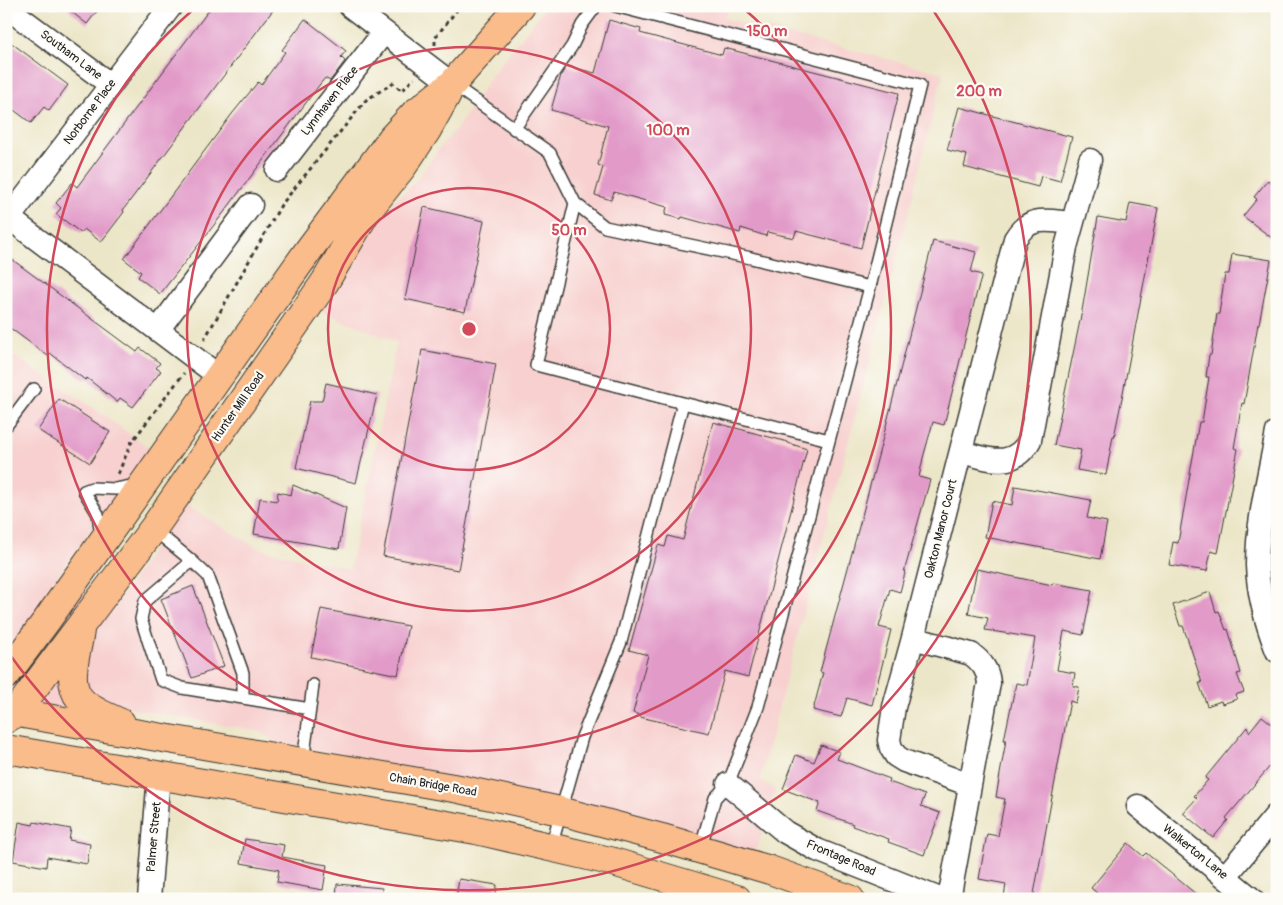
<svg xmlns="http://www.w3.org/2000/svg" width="1283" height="905" viewBox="0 0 1283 905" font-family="Pangolin,sans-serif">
<rect width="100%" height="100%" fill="#fdfcf7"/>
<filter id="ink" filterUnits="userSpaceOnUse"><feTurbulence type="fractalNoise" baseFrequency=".02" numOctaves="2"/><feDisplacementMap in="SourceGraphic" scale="10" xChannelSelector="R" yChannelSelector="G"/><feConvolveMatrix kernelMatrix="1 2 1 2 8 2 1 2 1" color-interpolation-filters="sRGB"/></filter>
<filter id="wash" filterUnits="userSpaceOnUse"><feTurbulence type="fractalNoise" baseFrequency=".0096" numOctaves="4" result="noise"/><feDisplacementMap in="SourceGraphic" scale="20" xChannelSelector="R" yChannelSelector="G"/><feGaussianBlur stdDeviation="1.12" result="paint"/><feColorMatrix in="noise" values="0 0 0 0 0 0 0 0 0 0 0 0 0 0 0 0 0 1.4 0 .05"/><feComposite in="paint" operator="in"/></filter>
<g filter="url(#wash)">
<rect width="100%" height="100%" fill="#ece6c8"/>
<!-- built -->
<path fill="#f7d0cf" d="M552,6H732L723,18L943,73L905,226L760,779L776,790L755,854L342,755L277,743L258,731L123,707L98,695L79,714L6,701V351L93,408L151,449L58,575L111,612L183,504L259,549L350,569L397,342L321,311L349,273L361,237L378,216L416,181L441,146L456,130L491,76L544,9Z"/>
<g id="blocks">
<!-- building -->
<path fill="#e29bc9" d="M64,6H101L87,24Z
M212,6H276L123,210L124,212L101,242L84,229L81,233L56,214L61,208L56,203L72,183L77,187Z
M305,19L346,51L341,57L345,61L330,81L325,78L320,84L225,211L160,294L138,277L141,272L124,259L232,114L258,82L261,85L285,52L282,50Z
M609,20L641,29L640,33L722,55L724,48L899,93L861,248L796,231L794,238L767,232L766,236L741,228L740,233L682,217L681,219L665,215L667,207L614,192L611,200L595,195L603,167L598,165L608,126L551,110L561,75L567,66L595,73Z
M6,39L68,85L49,111L44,107L31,123L6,104Z
M959,107L1072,137L1060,181L1041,176L1038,187L964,167L967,155L947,150Z
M1268,180L1277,187V242L1243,216L1257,199L1254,197Z
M1130,203L1158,208L1122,398L1114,437L1113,436L1106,475L1077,470L1081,450L1054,445L1082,311L1098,217L1126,222Z
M424,207L484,221L465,312L405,299Z
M933,241L976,252L971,272L982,275L976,295L944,425L933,422L923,458L919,477L930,480L904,572L905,573L900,592L890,589L879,627L891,630L872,705L847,698L841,717L813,710L823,673L820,672L885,430Z
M1232,254L1271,260L1259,324H1258L1244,404L1242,403L1234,448L1238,449L1218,553L1211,551L1207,571L1169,565L1173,542L1178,543L1199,422H1202L1209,377H1206L1209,355H1211L1217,314H1219L1225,274H1229Z
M6,255L137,352L140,348L160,363L156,368L161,371L133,407L120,398L117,402L87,378L85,380L50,353L48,356L6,325Z
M422,350L496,364L458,570L383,556Z
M326,383L377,395L356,483L296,468L310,401H322Z
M59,399L110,432L90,463L38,430Z
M713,422L788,442V443L807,449L748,677L725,671L709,733L640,717V715L633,713L648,655L629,650L658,545L665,547L668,536L683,540Z
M293,485L346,508L339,549L254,534L260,498L277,501L278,492L291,495Z
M1015,486L1091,500L1087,518L1107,522L1100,559L985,537L992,501L1012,505Z
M977,569L1052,585L1053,583L1092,590L1083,635L1064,631L1057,670L1075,673L1073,686L1079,687L1076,703L1070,701L1033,899H1014L1004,897L1006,884L979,879L987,834L998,836L1005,799L996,797L1006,740H1004L1016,683L1027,685L1035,638L985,630L988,618L968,614Z
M193,586L224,666L192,678L161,599Z
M1210,592L1216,612L1219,611L1226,630L1228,629L1241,673L1237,674L1244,692L1235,695L1237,699L1222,704L1221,701L1207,706L1199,683H1202L1191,649L1183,626H1180L1173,605Z
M321,609L408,626L398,675L311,657Z
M1262,716L1277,728V758L1226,818L1228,820L1213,838L1183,813L1197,798L1194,796L1208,780L1205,778L1247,727L1249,732Z
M821,745L840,752L837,759L890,779L889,782L925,795L921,806L940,813L924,855L888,842L889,839L852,826L853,824L817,811L820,803L783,789L796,755L814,762Z
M19,822L33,825L34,822L71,829L69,840L90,844L87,864L47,857L46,867L13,861Z
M245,839L284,845L282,857L327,865L323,890L277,882L279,870L241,863Z
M1128,843L1143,856L1146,853L1202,899H1104L1091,888Z
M459,879L497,885L495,899H456Z
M337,884L382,888L381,899H336Z"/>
</g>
</g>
<g filter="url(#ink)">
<use href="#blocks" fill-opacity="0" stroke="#3b3a36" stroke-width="1"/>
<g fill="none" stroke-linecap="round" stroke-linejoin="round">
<defs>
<path id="lane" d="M615,6L920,85L870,287
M452,84L550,153L575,203L536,365L683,403L621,642L582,737L551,847
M514,129L572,46L582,25L596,6
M575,203L605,227L751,258L870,287L758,707L728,784L715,798L700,849
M683,403L829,440
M6,426L34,389
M153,529L192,561
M101,536L98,514L84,491L92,488L116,489L137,485
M243,698L182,688L161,680L141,619L145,601L192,561L208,576L243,673V698L310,709
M303,762L313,685"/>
<path id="street" d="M350,6L452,84
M6,7L111,85
M277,170L384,32
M9,218L220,377
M6,222L171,6
M158,330L251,205
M1277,432C1269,475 1257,521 1257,565C1258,595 1266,623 1277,651
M961,452C989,459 1013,470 1030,440L1066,247L1090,160
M913,638L971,654C982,662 988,670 989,683L949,899
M728,784L785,832L817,850L940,899
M970,785L904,761L896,756L891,748L889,740L894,707L913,638L1015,239C1030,214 1048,221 1072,223
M1138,806L1252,899
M1225,877L1277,814
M149,899L159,775"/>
<path id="primary" d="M80,630C78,651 65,681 80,699C90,711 109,717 121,723
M6,675L47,620L308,251L392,138L415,113L452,84L521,6
M6,711L459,789L560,811L662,838L770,870L850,899
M6,719L15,713L153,529L325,282L365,214L403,166L427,130L447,94
M6,749L476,830L610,861L737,899"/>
</defs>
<!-- lane casing -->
<use href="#lane" stroke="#3b3a36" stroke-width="14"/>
<!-- street casing -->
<use href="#street" stroke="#3b3a36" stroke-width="25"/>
<!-- primary casing -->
<use href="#primary" stroke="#3b3a36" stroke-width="30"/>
<!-- path -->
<path stroke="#3b3a36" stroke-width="3" stroke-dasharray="4 4" stroke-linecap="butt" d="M435,45V38L460,6
M204,340L281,205L366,100L393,83L402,91L414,78
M118,474L131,443L184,373"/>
<!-- lane -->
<use href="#lane" stroke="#fff" stroke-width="11"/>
<!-- street -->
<use href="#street" stroke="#fff" stroke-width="22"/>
<!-- primary -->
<use href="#primary" stroke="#f9bc8a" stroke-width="28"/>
</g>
</g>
<!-- distance rings -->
<g fill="none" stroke="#d1495b" stroke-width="2.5">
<circle cx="469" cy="329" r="141"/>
<circle cx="469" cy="329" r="282"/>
<path d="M743 8A422 422 0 1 1 195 8"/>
<path d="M933 10A563 563 0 0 1 8 652"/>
</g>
<g text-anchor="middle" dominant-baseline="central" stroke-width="4.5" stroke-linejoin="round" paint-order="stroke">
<!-- street labels -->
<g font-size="12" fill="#1c1c1c" stroke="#fdfcf7">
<text transform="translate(71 55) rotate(37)">Southam Lane</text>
<text transform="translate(330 101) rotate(-52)">Lynnhaven Place</text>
<text transform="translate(90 112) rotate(-53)">Norborne Place</text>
<text transform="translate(238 407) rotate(-55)">Hunter Mill Road</text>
<text transform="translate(941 529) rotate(-76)">Oakton Manor Court</text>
<text transform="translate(433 785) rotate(10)">Chain Bridge Road</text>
<text transform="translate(154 837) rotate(-85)">Palmer Street</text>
<text transform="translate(1195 852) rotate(39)">Walkerton Lane</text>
<text transform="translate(841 858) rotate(23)">Frontage Road</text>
</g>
</g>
<circle cx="469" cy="329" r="8" fill="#d1495b" stroke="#fdfcf7" stroke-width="2.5"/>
<g font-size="15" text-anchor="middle" font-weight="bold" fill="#d1495b" stroke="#fdfcf7" stroke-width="4.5" stroke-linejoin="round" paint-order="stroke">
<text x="767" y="36">150 m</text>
<text x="979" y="96">200 m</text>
<text x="668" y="135">100 m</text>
<text x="569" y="235">50 m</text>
</g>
<!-- margin -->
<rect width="1283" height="905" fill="none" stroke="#fdfcf7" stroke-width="25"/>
</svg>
